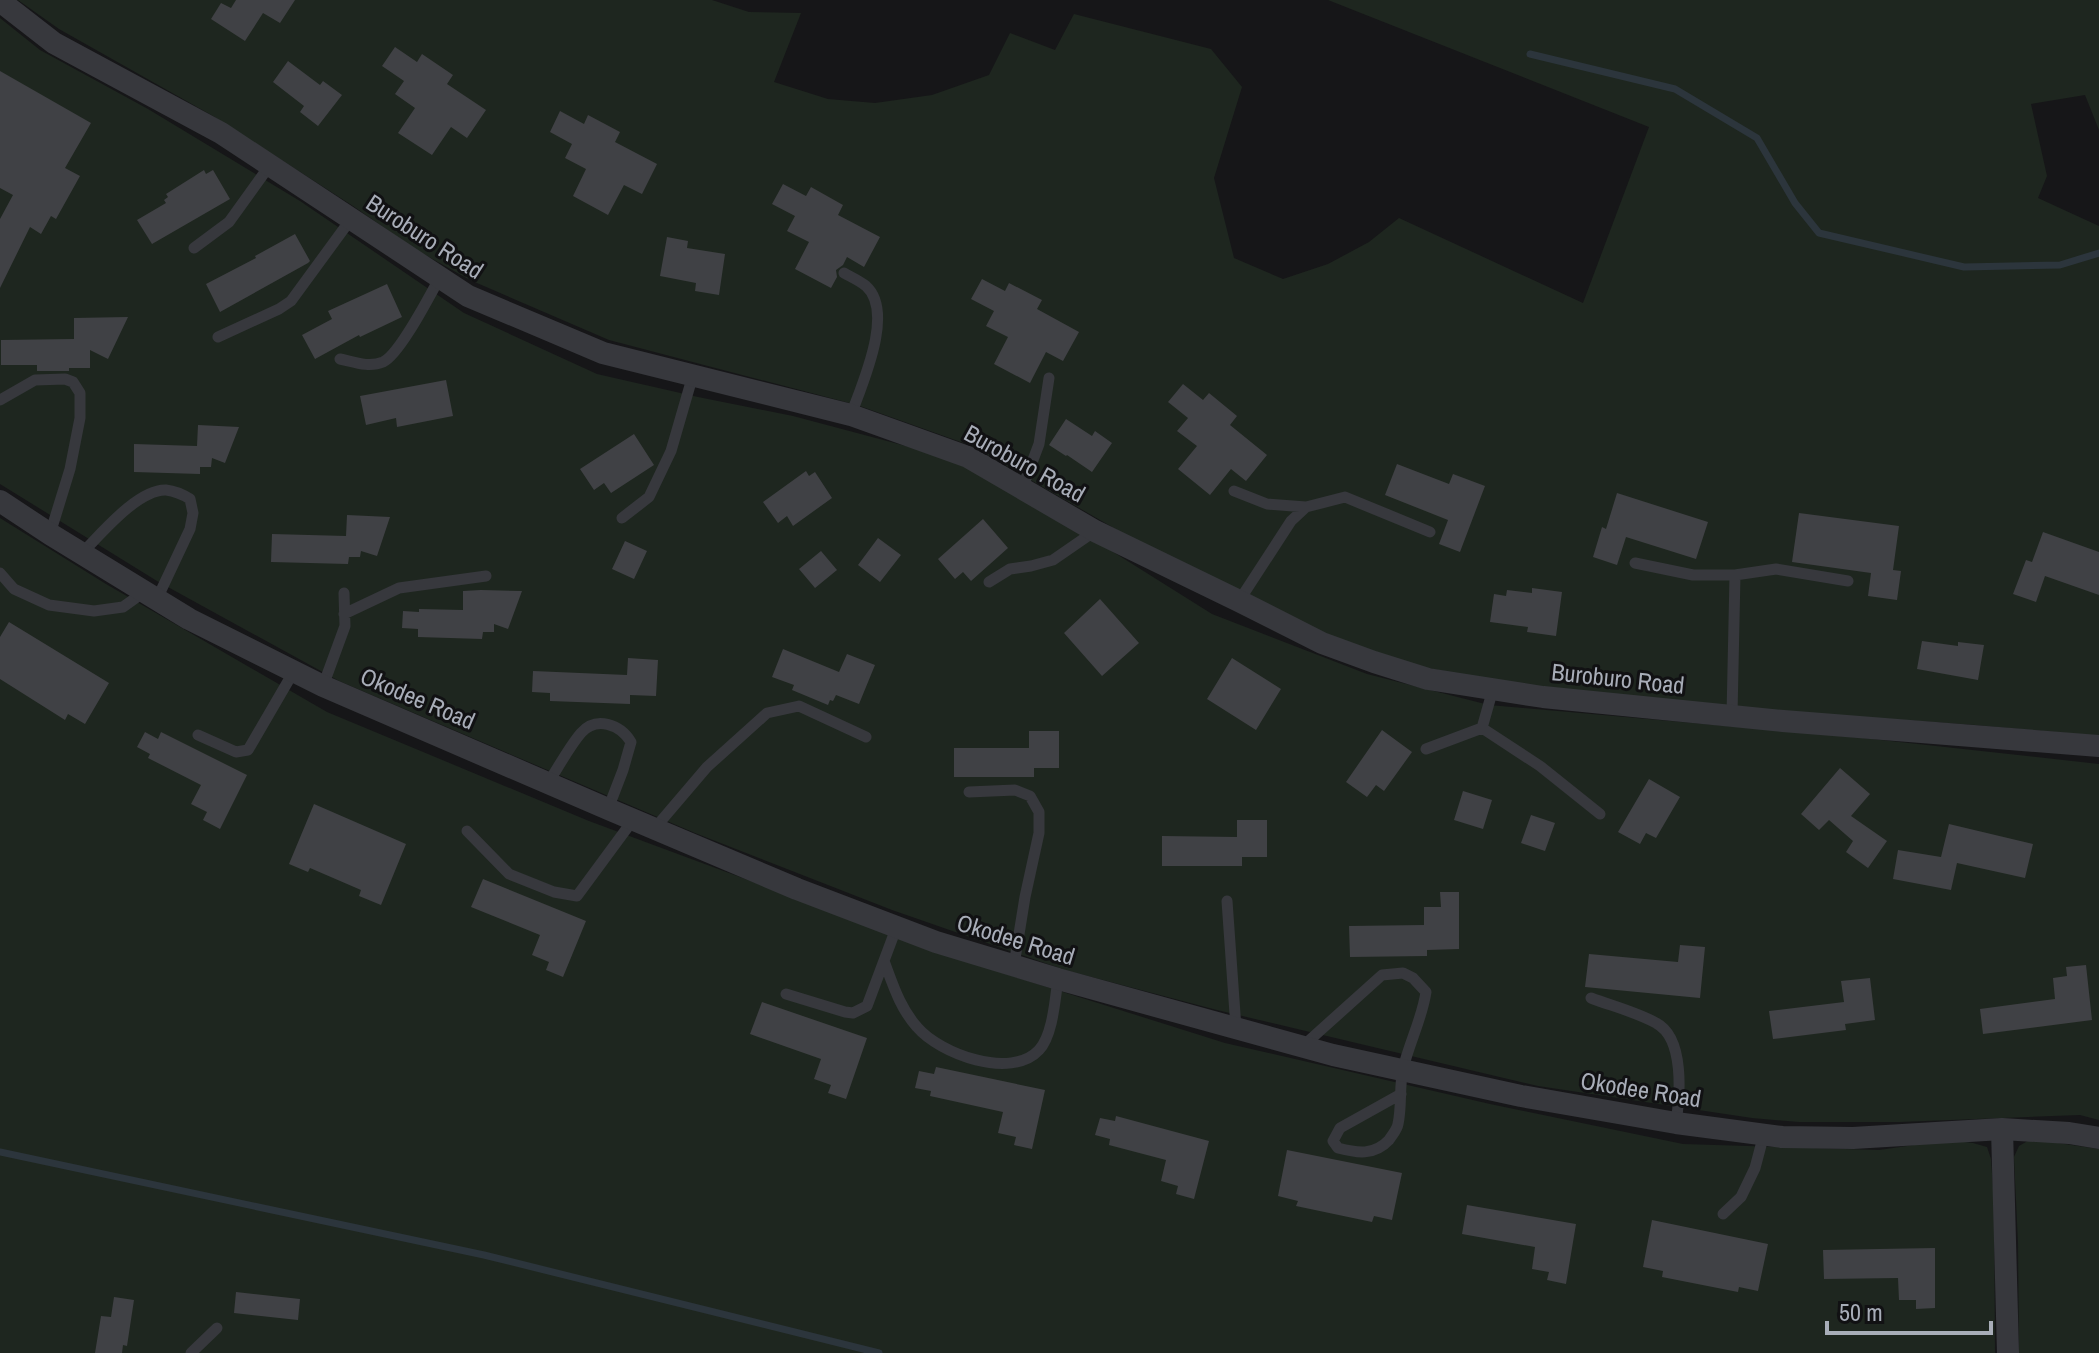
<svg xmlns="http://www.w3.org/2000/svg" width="2099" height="1353" viewBox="0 0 2099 1353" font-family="'Archivo Narrow',sans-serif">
<rect width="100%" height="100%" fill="#161618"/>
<!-- green -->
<path fill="#1e261f" d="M18,0H712L749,12L801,13L774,82L828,99L875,103L932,95L989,75L1010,33L1055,50L1074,14L1211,49L1242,87L1214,178L1234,258L1283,279L1328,264L1369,242L1399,218L1583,303L1649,127L1328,0H2099V130L2085,95L2031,104L2047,176L2038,198L2099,226V736L1975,725L1708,706L1521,686L1407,664L1321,633L1183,568L972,446L857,405L609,340L470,280L413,248L353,206L213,116L59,29Z
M0,18L40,50L148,109L300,201L464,313L597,374L698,397L793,416L951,458L1075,528L1212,614L1367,674L1489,705L1863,738L2099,764V1120L2080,1115L1900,1122H1799L1752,1118L1538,1086L1217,1010L1065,970L892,910L695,833L339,681L157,581L0,484Z
M0,518L106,584L327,712L589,821L971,963L1225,1043L1490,1104L1683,1144L1879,1150L1949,1140L1973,1143L1987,1147L1991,1159L1994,1201L1995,1353H0Z
M2031,1139L2099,1149V1353H2019L2018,1243L2014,1157L2019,1146Z"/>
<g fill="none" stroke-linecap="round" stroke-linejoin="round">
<!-- stream -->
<path stroke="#2c353c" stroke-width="7" d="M1530,54L1675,89L1757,138L1795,203L1819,233L1964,267L2060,265L2099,253
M0,1152L484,1255L879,1353"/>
</g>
<!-- building -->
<path fill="#404145" d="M236,0H295L280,23L263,13L245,41L211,19L221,3L231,8Z
M395,47L417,62L422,54L453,75L447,84L486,110L467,138L451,127L432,155L398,133L415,108L395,94L404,81L382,66Z
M288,61L320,85L323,81L342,95L318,126L300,112L304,106L273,82Z
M0,71L91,123L65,168L80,176L56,219L51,216L41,234L30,227L0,288V219L13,195L0,188Z
M560,111L584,124L588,115L620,132L615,142L657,164L642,194L624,185L608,215L573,196L586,169L565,158L572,144L550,132Z
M204,170L206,174L213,170L230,199L152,244L137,220L166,203L164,200L168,197L166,194Z
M783,184L806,196L811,187L843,205L838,215L880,237L864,267L847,257L843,265L836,270L837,277L831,288L795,269L809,242L787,231L795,216L772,204Z
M295,234L310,261L308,263L220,312L206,284L256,258L255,256Z
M667,237L688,241L687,248L725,254L719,295L695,291L696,283L660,276Z
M982,279L1005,291L1009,283L1042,300L1037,309L1079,332L1063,361L1046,352L1030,383L994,364L1008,337L986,326L994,311L971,299Z
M387,284L402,317L360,337L359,335L315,359L302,335L332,319L328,311Z
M128,317L108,359L90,350V368H69V371H37V365H1V340L74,339V318Z
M446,380L453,416L397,427L396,418L366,425L360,396Z
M1183,384L1203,400L1209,393L1237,416L1230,425L1267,455L1246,481L1231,469L1210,495L1178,469L1197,446L1177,431L1188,418L1168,402Z
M1066,419L1092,436L1095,431L1112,443L1092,472L1067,455L1066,456L1049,445Z
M198,425L239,427L225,463L212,458L211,467H200V474L134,472V444L197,446Z
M634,434L654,465L611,493L604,483L594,490L580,469Z
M1397,464L1449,484L1453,474L1485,486L1460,552L1439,544L1448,520L1385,495Z
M806,471L809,476L815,472L832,498L793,526L787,516L778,523L763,502Z
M1617,493L1708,522L1696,559L1626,537L1617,565L1593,557L1602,527L1606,529Z
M1799,513L1899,526L1893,570L1901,571L1897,600L1868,596L1871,573L1792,562Z
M347,515L390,517L377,556L361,551L360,557H349L348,564L271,562L272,534L346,536Z
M983,519L1008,548L971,581L963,572L955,579L938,559Z
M2043,532L2099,552V595L2045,576L2036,602L2013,594L2026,560L2032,562Z
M878,538L901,555L880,582L858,565Z
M625,541L647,551L634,579L612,569Z
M821,551L837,570L815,588L799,569Z
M1532,588L1562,592L1556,636L1527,632L1528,627L1490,622L1494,594L1506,596L1507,590L1532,593Z
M481,590L522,591L508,629L494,624V632H483L482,639L418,637V629L402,628L403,611L419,612V609L463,610V591Z
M1100,599L1139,643L1102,676L1064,633Z
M9,622L109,683L85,724L68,714L65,720L0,679V637Z
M1922,641L1958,646V642L1984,645L1978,680L1917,669Z
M783,649L839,672L847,654L875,665L859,704L836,695L833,701L830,700L828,705L792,690L794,685L772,677Z
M628,658L658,660L656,696L630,695V704L550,701V693L532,692L533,671L627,675Z
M1232,658L1281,689L1256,730L1207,699Z
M1382,730L1412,752L1384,791L1376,785L1367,797L1346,782Z
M1029,731H1059V768H1034V777H954V748H1029Z
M145,732L158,739L161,732L247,775L220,829L203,820L207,812L191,804L201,785L148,758L150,754L137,747Z
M1840,768L1870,794L1851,816L1887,841L1868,868L1846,852L1853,841L1829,820L1819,830L1801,814Z
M1649,779L1680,797L1656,838L1646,833L1640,844L1618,832Z
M1463,791L1492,800L1483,829L1454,820Z
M314,804L406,844L381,905L359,896L361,890L310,868L308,872L289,864Z
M1531,815L1555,823L1545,851L1521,843Z
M1237,820H1267V857H1242V866H1162V836L1237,837Z
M1949,824L2033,844L2025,878L1957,863L1951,890L1893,879L1898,850L1941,857Z
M483,879L586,921L563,977L546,970L549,962L532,955L540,935L471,907Z
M1440,892H1459V949L1427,950V956L1350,957L1349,926L1424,925V907H1441Z
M1680,945L1705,947L1700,998L1585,987L1589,954L1678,962Z
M2086,965L2092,1020L1983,1034L1980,1009L2055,999L2053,978L2067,976L2066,967Z
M1870,978L1875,1020L1845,1024L1846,1030L1773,1039L1769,1011L1844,1002L1841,981Z
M762,1002L867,1038L846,1099L828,1093L831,1085L814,1079L821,1059L750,1034Z
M936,1067L1045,1090L1032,1149L1014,1145L1016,1137L998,1133L1003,1112L930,1096L931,1091L915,1088L919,1071L934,1074Z
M1116,1116L1209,1141L1194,1199L1176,1194L1178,1186L1161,1181L1166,1160L1109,1145L1110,1139L1095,1135L1100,1118L1115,1121Z
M1287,1150L1402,1173L1392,1220L1374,1216L1372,1222L1296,1206L1298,1201L1278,1196Z
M1467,1205L1576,1224L1566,1284L1547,1280L1549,1272L1532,1269L1535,1247L1462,1234Z
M1652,1220L1768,1244L1758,1291L1739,1287L1738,1292L1662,1277L1663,1271L1643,1267Z
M1935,1248V1308L1916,1309V1300H1899L1898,1278L1824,1279L1823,1250Z
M236,1292L300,1299L298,1320L234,1313Z
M114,1297L134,1300L127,1346L123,1345L122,1353H95L101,1316L111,1317Z"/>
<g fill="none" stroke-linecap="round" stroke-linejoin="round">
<!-- service -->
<path stroke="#37383d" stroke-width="11" d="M194,248L229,222L270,165
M844,273C851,277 860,281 866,286C895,312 862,384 851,415
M218,337L279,309L291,301L351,219
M340,359C354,362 369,368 383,362C400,354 430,295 440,277
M0,400L35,380L65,379L73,382L80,393V418L70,469L50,534
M1022,489L1039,444L1049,378
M1234,491L1267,504L1306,507
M622,518L649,497L671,451L693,375
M82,553C101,534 138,489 166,490C175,491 182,494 190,499L193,513L190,529L157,599
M1635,563L1693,575H1735
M0,573L14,589L49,605L94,611L123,607L144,592
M989,582L1010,569L1031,566L1053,560L1095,531
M1239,601L1291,521L1306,507L1345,497L1430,532
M344,614L399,588L486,576
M323,686L345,626L344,593
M1732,715L1735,575L1776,569L1848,581
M1482,728L1540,766L1600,814
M198,735L236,752L248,750L294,671
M1426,749L1482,728L1493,689
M548,783C558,768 569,747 581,733C596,716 620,724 631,742L623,770L608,809
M969,792L1015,790L1030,796L1039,812V833L1025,897L1014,965
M655,828L707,767L767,713L799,706L866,737
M467,831L509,874L554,892L577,896L633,820
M1227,901L1236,1028
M884,961C893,985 900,1008 917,1027C940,1054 1011,1080 1039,1050C1053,1035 1055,999 1058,979
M786,994L845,1012L853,1013L867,1006L897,926
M1591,998C1612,1006 1636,1012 1656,1023C1685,1038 1680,1096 1676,1123
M1303,1046L1382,975L1403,973L1413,978L1426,992C1422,1019 1409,1043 1403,1069C1399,1087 1402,1106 1398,1124C1397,1130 1392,1135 1389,1140C1374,1156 1357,1153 1338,1148L1333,1141L1340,1128L1401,1094
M1723,1214L1741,1197L1755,1168L1764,1134
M191,1353L217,1328"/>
<!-- minor -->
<path stroke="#37383d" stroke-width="22" d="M0,1L54,43L221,133L468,296L603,353L851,415L968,457L1095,531L1239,601L1322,643L1374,662L1428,679L1543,697L1783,721L2099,746
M0,501L50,534L189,619L323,686L608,809L797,889L936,942L1058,979L1333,1055L1521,1096L1676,1123L1782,1137L1853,1138L2002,1129L2069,1133L2099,1138
M2002,1129L2008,1353"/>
</g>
<g text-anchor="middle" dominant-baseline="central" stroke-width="6" stroke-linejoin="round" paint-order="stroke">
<!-- street labels -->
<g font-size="24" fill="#a8adb8" stroke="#111113">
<text transform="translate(425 236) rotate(33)">Buroburo Road</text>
<text transform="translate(1025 463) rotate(29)">Buroburo Road</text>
<text transform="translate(1618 678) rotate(6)">Buroburo Road</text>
<text transform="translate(418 698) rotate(23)">Okodee Road</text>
<text transform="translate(1016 939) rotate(17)">Okodee Road</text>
<text transform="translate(1641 1089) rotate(9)">Okodee Road</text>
</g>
</g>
<!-- scale -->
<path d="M1827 1321v12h164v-12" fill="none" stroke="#a8adb8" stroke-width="4"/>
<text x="1839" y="1321" font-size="24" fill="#a8adb8" stroke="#111113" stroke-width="6" paint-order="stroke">50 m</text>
</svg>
